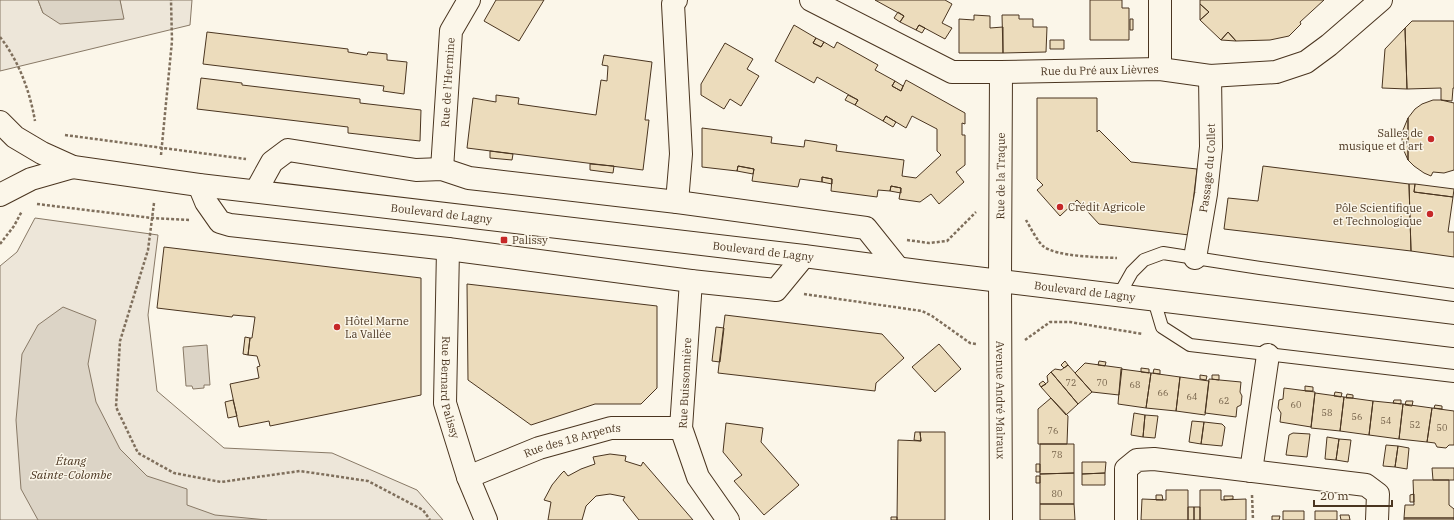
<svg xmlns="http://www.w3.org/2000/svg" width="1454" height="520" viewBox="0 0 1454 520" font-family="'IBM Plex Serif',serif">
<rect width="100%" height="100%" fill="#fbf6e9"/>
<!-- green -->
<path fill="#ede6d9" stroke="#887966" d="M0,0H38L43,13L123,19L120,0H192L190,25L0,71Z
M35,218L158,235L148,315L157,391L224,448L332,453L417,490L443,520H0V266L17,252Z"/>
<!-- water -->
<path fill="#dcd4c6" stroke="#887966" d="M38,0H120L124,19L60,24L43,13Z
M63,307L96,320L88,364L96,402L120,449L147,476L187,489V505L215,515L267,520H38L21,489L16,420L22,354L38,325Z
M207,345L210,385H204V388L193,389L192,386H186L183,347Z"/>
<!-- building -->
<path fill="#ecdcbc" stroke="#4a3520" d="M496,0H544L519,41L484,21Z
M875,0H945L952,4L942,23L952,28L945,39L919,25L916,30L900,22L904,16Z
M1090,0H1122V8H1129V40H1090Z
M1200,0H1324L1300,22L1301,24L1289,36L1270,40L1236,41L1228,32L1221,40L1200,20L1209,12L1200,4Z
M1200,4L1209,12L1200,20Z
M898,12L904,16L900,22L894,18Z
M974,15L990,16V28L1003,27V53H959V19L974,20Z
M1002,15H1019V19H1033V27H1047L1046,52L1003,53Z
M1130,19H1133V30H1130Z
M1412,21H1454V88H1453L1452,101L1441,100V88L1407,89L1405,28Z
M794,25L816,38L813,43L821,47L824,42L834,48L837,42L878,65L875,70L895,81L892,86L901,91L906,80L965,113V124L962,123V135H965V165L956,172L964,182L939,204L931,194L920,202L899,199L901,188L891,186L890,191L878,190L877,197L831,191L832,179L822,177V182L800,179L798,187L752,181L754,169L738,166L737,171L702,167V128L772,137L771,143L804,147L805,140L837,145L836,151L904,160L902,176L916,178L941,155L937,151V129L912,116L906,128L886,116L883,121L855,105L858,100L817,77L814,83L775,61Z
M919,25L925,28L922,33L916,30Z
M1405,28L1407,89L1382,88L1385,49Z
M207,32L348,49V52L367,55L368,52L387,54V60L407,62L404,94L383,91L384,86L203,64Z
M1228,32L1236,41L1221,40Z
M816,38L824,42L821,47L813,43Z
M1050,40H1064V49H1050Z
M725,43L753,59L747,69L759,76L741,106L730,99L724,109L701,95V84Z
M604,55L652,62L645,120H649L643,170L467,148L473,98L496,102V95L519,98L518,104L596,115L601,80L607,81L608,66L602,65Z
M201,78L242,83V85L360,99V103L421,110L420,141L348,133V127L197,109Z
M895,81L903,86L901,91L892,86Z
M848,95L858,100L855,105L845,100Z
M1037,98H1097V132L1099,130L1131,162L1197,169L1189,235L1099,224L1077,200L1060,216L1037,190L1043,185L1037,179Z
M1433,100H1441L1454,103V170L1444,173L1433,172L1431,176L1424,173L1414,166L1408,160V118L1415,109L1422,104Z
M886,116L896,122L893,127L883,121Z
M1408,118V160L1404,151L1402,140L1403,130Z
M490,151L513,154L512,160L490,158Z
M590,164L614,166L613,173L590,170Z
M738,166L754,169L753,174L737,171Z
M1263,166L1409,184L1411,251L1224,229L1228,198L1258,201Z
M822,177L832,179V184L822,182Z
M1409,184H1415L1414,192L1453,197L1448,232H1454V257L1411,251Z
M1415,184L1454,189L1453,197L1414,192Z
M891,186L901,188V193L890,191Z
M164,247L421,278V395L270,426L269,421L239,427L230,384L259,378L257,367L260,366L257,356L248,355L250,338H252L255,317L233,315L232,317L157,308Z
M467,284L657,306V388L641,404H595L531,425L468,380Z
M725,315L882,334L904,358L876,383L875,391L718,373Z
M716,327L724,328L720,362L712,361Z
M245,337L250,338L248,355L243,354Z
M939,344L961,369L935,392L912,367Z
M1065,361L1068,365L1064,368L1061,365Z
M1099,361L1106,362L1105,366L1098,365Z
M1085,363L1122,368L1119,395L1092,392L1075,373Z
M1068,365L1092,392L1078,404L1051,372L1055,369L1061,370Z
M1141,368L1149,369V373L1141,372Z
M1121,369L1151,373L1146,408L1118,404Z
M1154,369L1160,370V374L1153,373Z
M1051,372L1078,404L1066,415L1041,387L1048,382L1047,376Z
M1151,373L1180,377L1176,411L1146,408Z
M1200,375L1207,376L1206,380L1200,379Z
M1212,375H1219V380L1212,379Z
M1180,377L1209,381L1205,415L1176,411Z
M1209,379L1241,382L1240,392L1242,396L1241,405L1237,407L1236,417L1205,413Z
M1043,381L1046,384L1041,387L1039,384Z
M1305,386L1313,387V391H1305Z
M1284,388L1315,392L1311,427L1280,422L1281,413L1278,408L1279,400L1283,399Z
M1335,392L1342,393L1341,397L1334,396Z
M1315,393L1344,397L1340,431L1311,428Z
M1347,394L1353,395V398H1346Z
M1344,397L1373,401L1369,435L1340,431Z
M1051,398L1068,416L1067,444H1038V409Z
M233,400L237,416L228,418L225,402Z
M1394,400H1401V404L1393,403Z
M1373,401L1403,404L1399,439L1369,435Z
M1406,401H1413L1412,406L1405,405Z
M1403,404L1432,408L1427,442L1399,439Z
M1435,405L1442,406V409L1434,408Z
M1432,408L1454,411V445H1449L1446,448L1437,447L1435,443L1427,442Z
M1134,413L1145,415L1143,437L1131,435Z
M1145,415L1158,416L1155,438L1143,437Z
M1192,421L1204,422L1201,444L1189,442Z
M1204,422L1222,424L1225,427L1222,446L1201,444Z
M726,423L763,428L761,442L799,485L764,515L734,481L742,475L723,452Z
M915,432H920L921,441L914,440Z
M920,432H945V520H897L898,440L921,441Z
M1293,433L1310,434L1307,457L1286,455L1289,435Z
M1327,437L1339,439L1336,460L1325,459Z
M1339,439L1351,440L1348,462L1336,460Z
M1040,444H1074V473L1040,474Z
M1386,445L1398,446L1395,467L1383,466Z
M1398,446L1409,448L1407,469L1395,467Z
M610,454L626,456L625,461L641,466L643,462L693,520H639L623,500L625,497L610,494L596,496L586,506L582,520H548L551,502L544,500L552,485L561,474L564,471L568,476L581,469L595,464L593,457Z
M1082,462H1106L1105,473L1082,474Z
M1036,464H1040V472H1036Z
M1432,468H1454V480H1433Z
M1074,473V504H1040V474Z
M1105,473V485H1082V474Z
M1036,476H1040V483H1036Z
M1413,480H1449V505L1454,509V518H1404L1405,505H1414Z
M1166,490H1188V520H1141L1142,499L1166,500Z
M1200,490H1221V500L1246,499V520H1200Z
M1414,494V502H1410V495Z
M1156,495H1162L1163,500H1156Z
M1224,496H1233V499L1224,500Z
M1040,504H1074L1075,520H1040Z
M1188,507H1194V520H1188Z
M1194,507H1200V520H1194Z
M1283,511H1304V520H1283Z
M1315,511H1337V520H1315Z
M1340,515H1349L1350,520H1341Z
M1272,516H1280L1279,520H1272Z
M891,517H897V520H891Z
M1404,518H1454V520H1404Z"/>
<g fill="none" stroke-linecap="round" stroke-linejoin="round">
<defs>
<path id="service" d="M1119,295L1132,272L1144,260L1163,253L1260,268L1454,295
M1154,300L1162,327L1190,345L1454,376"/>
<g id="minor">
<path d="M676,0L673,4L681,154L677,202"/>
<path id="s1" d="M811,0L952,72H1001L1160,69L1210,76L1276,72L1306,62L1329,45L1381,0"/>
<path d="M1160,0V69"/>
<path id="s2" d="M442,169L451,31L469,0"/>
<path d="M199,185L206,202L220,222L230,225L448,249L691,281L776,290L804,256"/>
<path d="M256,191L272,162L288,150L416,170L442,169L469,178L677,202L866,228L898,268"/>
<path id="s3" d="M448,249L445,403L468,477L486,520"/>
<path id="s4" d="M1195,258L1206,194L1211,147L1210,76"/>
<path id="s5" d="M1000,280L1001,72"/>
<path d="M691,281L681,428L698,477L728,520"/>
<path d="M1251,471L1268,355"/>
<path id="s6" d="M468,477L539,448L611,428H681"/>
<path d="M1126,520V469L1137,460L1154,459L1366,485L1378,494L1377,520"/>
</g>
<g id="tertiary">
<path id="s7" d="M1000,280L1001,520"/>
</g>
<g id="secondary">
<path id="s8" d="M0,122L15,137L42,153L73,167L199,185L804,256L926,272L1454,336"/>
<path d="M0,195L31,179L73,167"/>
</g>
</defs>
<!-- service casing -->
<use href="#service" stroke="#4a3520" stroke-width="14"/>
<!-- minor casing -->
<use href="#minor" stroke="#4a3520" stroke-width="24"/>
<!-- tertiary casing -->
<use href="#tertiary" stroke="#4a3520" stroke-width="24"/>
<!-- secondary casing -->
<use href="#secondary" stroke="#4a3520" stroke-width="24"/>
<!-- path -->
<path stroke="#7f6f5c" stroke-width="2.5" stroke-dasharray="3 2" stroke-linecap="butt" d="M0,37C19,61 30,92 35,121
M65,135L246,159
M161,155L172,41L171,0
M154,203L148,250L120,341L116,407L138,453L174,473L221,482L300,471L368,481L423,510L430,520
M37,204L152,218L189,220
M1026,220C1030,227 1038,242 1043,246C1056,257 1100,257 1117,258
M907,240L929,243L947,241L976,212
M0,244L14,226L22,211
M804,294L922,311L932,316L970,343L976,344
M1025,340L1050,322H1070L1143,334
M1252,495L1253,520"/>
<!-- service -->
<use href="#service" stroke="#fbf6e9" stroke-width="12"/>
<!-- minor -->
<use href="#minor" stroke="#fbf6e9" stroke-width="22"/>
<!-- tertiary -->
<use href="#tertiary" stroke="#fbf6e9" stroke-width="22"/>
<!-- secondary -->
<use href="#secondary" stroke="#fbf6e9" stroke-width="22"/>
</g>
<!-- markers -->
<g fill="#c62828" stroke="#fbf6e9" stroke-width="1.5">
<circle cx="1431" cy="139" r="4"/>
<circle cx="1060" cy="207" r="4"/>
<circle cx="1430" cy="214" r="4"/>
<rect x="500" y="236" width="8" height="8" rx="2"/>
<circle cx="337" cy="327" r="4"/>
</g>
<g text-anchor="middle" dominant-baseline="central" stroke-width="3" stroke-linejoin="round" paint-order="stroke">
<!-- number labels -->
<g font-size="9" fill="#725f47">
<text x="1071" y="382">72</text>
<text x="1102" y="382">70</text>
<text x="1135" y="384">68</text>
<text x="1163" y="392">66</text>
<text x="1192" y="396">64</text>
<text x="1224" y="400">62</text>
<text x="1296" y="404">60</text>
<text x="1327" y="412">58</text>
<text x="1357" y="416">56</text>
<text x="1386" y="420">54</text>
<text x="1415" y="424">52</text>
<text x="1442" y="427">50</text>
<text x="1053" y="430">76</text>
<text x="1057" y="454">78</text>
<text x="1057" y="493">80</text>
</g>
<!-- street labels -->
<g font-size="11" fill="#4a3520" stroke="#fbf6e9">
<text stroke="none"><textPath href="#s1" startOffset="306">Rue du Pré aux Lièvres</textPath></text>
<text stroke="none"><textPath href="#s2" startOffset="87">Rue de l'Hermine</textPath></text>
<text stroke="none"><textPath href="#s4" startOffset="91">Passage du Collet</textPath></text>
<text stroke="none"><textPath href="#s5" startOffset="104">Rue de la Traque</textPath></text>
<text stroke="none"><textPath href="#s8" startOffset="458">Boulevard de Lagny</textPath></text>
<text stroke="none"><textPath href="#s8" startOffset="782">Boulevard de Lagny</textPath></text>
<text stroke="none"><textPath href="#s8" startOffset="1106">Boulevard de Lagny</textPath></text>
<text transform="translate(685 383) rotate(-87)">Rue Buissonnière</text>
<text stroke="none"><textPath href="#s3" startOffset="139">Rue Bernard Palissy</textPath></text>
<text stroke="none"><textPath href="#s7" startOffset="120">Avenue André Malraux</textPath></text>
<text stroke="none"><textPath href="#s6" startOffset="111">Rue des 18 Arpents</textPath></text>
</g>
<!-- poi labels -->
<g font-size="11" fill="#4a3520" stroke="#fbf6e9" text-anchor="start">
<text x="1423" y="133" text-anchor="end">Salles de<tspan x="1423" dy="13">musique et d'art</tspan></text>
<text x="1068" y="207">Crédit Agricole</text>
<text x="1422" y="208" text-anchor="end">Pôle Scientifique<tspan x="1422" dy="13">et Technologique</tspan></text>
<text x="512" y="240">Palissy</text>
<text x="345" y="321">Hôtel Marne<tspan x="345" dy="13">La Vallée</tspan></text>
</g>
<!-- water labels -->
<g font-size="12" font-style="italic" fill="#4a3520" stroke="#fbf6e9">
<text x="71" y="460">Étang<tspan x="71" dy="14">Sainte-Colombe</tspan></text>
</g>
</g>
<!-- scale -->
<path d="M1314 500v6h78v-6" fill="none" stroke="#4a3520" stroke-width="2"/>
<text x="1320" y="500" font-size="12" fill="#4a3520" stroke="#fbf6e9" stroke-width="3" paint-order="stroke">20 m</text>
</svg>
